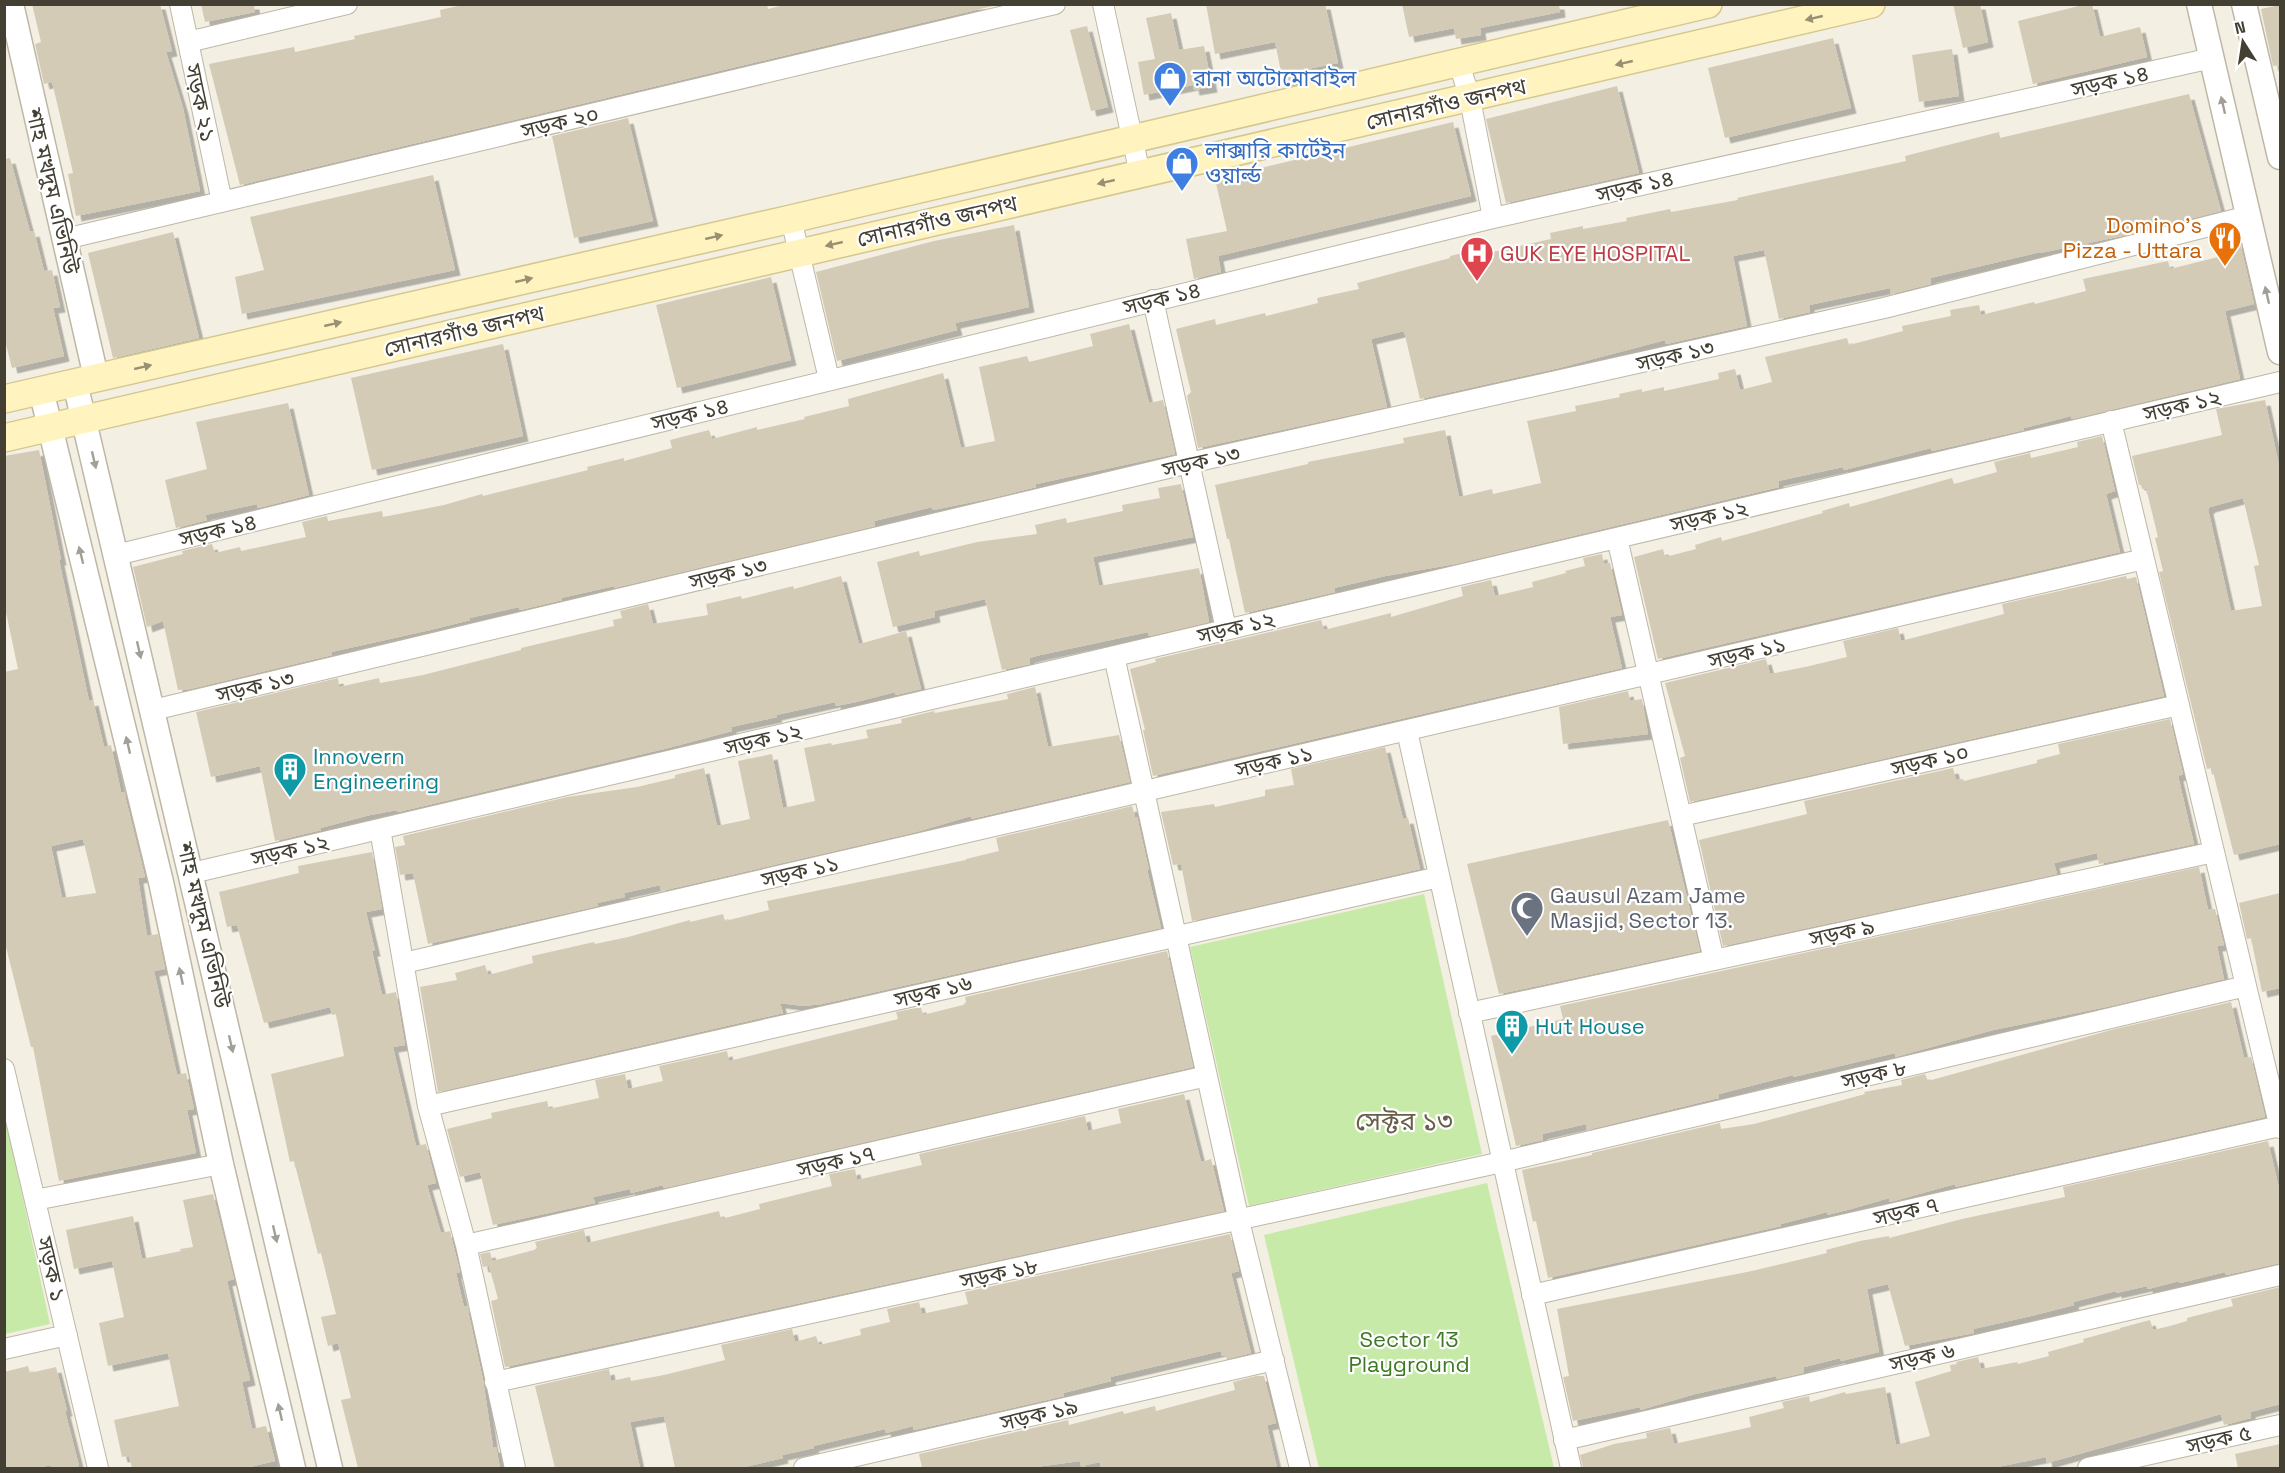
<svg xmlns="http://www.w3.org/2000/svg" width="2285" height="1473" viewBox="0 0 2285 1473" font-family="'Space Grotesk','Noto Sans Bengali',sans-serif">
<defs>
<filter id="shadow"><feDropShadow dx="5.5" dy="5.5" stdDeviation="0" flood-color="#0004"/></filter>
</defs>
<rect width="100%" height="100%" fill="#f3efe3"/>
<!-- green -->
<path fill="#c7eaa8" d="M1424,894L1482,1154L1249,1206L1190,947Z
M4,1111L50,1324L5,1334H4Z
M1487,1183L1554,1468H1319L1264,1235Z"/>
<!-- building -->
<path fill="#d4cbb7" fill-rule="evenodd" filter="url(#shadow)" d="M32,4H160L172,51L166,52L183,108L200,191L76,216L68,174L73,173L61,120L52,82L44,84L35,44L41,42Z
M201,4H254L255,12L205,22Z
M467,4H767L768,9L788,4H1001L240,185L209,64L294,47L295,52L355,39L354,36L441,17L440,10Z
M1206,4H1325L1338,63L1302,70L1304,82L1284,87L1275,42L1215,54Z
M1402,4H1559L1560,12L1480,28L1481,35L1456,39L1454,28L1409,37Z
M1953,4H1980L1988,42L1963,48Z
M2087,4H2092L2100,37L2140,27L2147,57L2033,84L2018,21Z
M2280,5V65L2273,66L2261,9Z
M1171,13L1179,50L1204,46L1212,87L1194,90L1193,85L1144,95L1138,62L1155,59L1146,18Z
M1087,26L1108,107L1091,111L1070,30Z
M1833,38L1851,108L1725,138L1708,68Z
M1952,49L1959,96L1919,102L1912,55Z
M1617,86L1639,173L1506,203L1486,119Z
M2189,94L2221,211L2122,236L2040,253V252L1930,278L1931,284L1891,294L1890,288L1809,305L1810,312L1779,319L1764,250L1733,256L1747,326L1666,344L1665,340L1559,368L1420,399L1404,331L1371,339L1387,407L1198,448L1187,396L1191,392L1176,329L1215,319L1216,325L1265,313L1266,316L1318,303L1317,298L1359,289L1357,283L1450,258V256L1492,246L1493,252L1551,239L1550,233L1583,226V229L1627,221L1626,218L1670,209L1671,212L1738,200L1737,198L1906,161L1905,156L1999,132L2000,138Z
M628,118L653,221L574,238L552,136Z
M1453,122L1471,196L1218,256L1221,272L1194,279L1186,239L1227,231L1215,179Z
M10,158L30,232L34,231L44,271L52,270L60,307L53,308L64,356L12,368L4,337V159Z
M433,175L455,270L242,314L235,277L264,270L250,217Z
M1014,225L1029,307L955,323L957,330L837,361L816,272L934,241Z
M173,232L199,338L113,358L88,253Z
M2240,242L2254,304L2225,311L2240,379L2072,419L2071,416L2024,428V430L1932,451L1931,448L1844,470L1843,467L1778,481L1779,487L1455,564L1385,576L1334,588L1335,592L1245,613L1229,539H1227L1215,485L1308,464V462L1404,443L1403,438L1445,430L1459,497L1492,489L1493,494L1541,483L1527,421L1576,411L1575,406L1620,397L1619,394L1642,389V392L1664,387V391L1719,379L1718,373L1735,369L1740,390L1772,382L1765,357L1847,338L1849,345L1903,331L1902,326L1951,316L1950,310L1979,305L1981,315L2034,302L2035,304L2086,291L2083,279L2168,261L2170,269L2218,257L2216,247Z
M771,277L791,360L677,388L656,305Z
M1129,324L1149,403L1163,400L1175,454L1036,484V487L992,498L933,510L932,507L874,521L875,526L614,588V586L561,598L562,600L520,610L519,607L469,618L470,620L430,630L331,652L332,655L190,689L178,690L163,621L147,627L133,567L183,554L182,551L212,544L215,553L240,547L241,551L306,537L302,522L327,516L328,521L382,511L383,517L444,505L482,494L483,496L588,470L587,467L624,458V461L672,448L670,440L709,430L712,439L757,427V430L805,419L804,417L849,406L848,399L943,373L961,448L995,441L979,367L1027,356L1029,362L1093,346L1090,334Z
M503,344L523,436L372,470L351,378Z
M2265,400L2280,470V844L2234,855L2212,768L2207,769L2159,572L2163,571L2155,538L2158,537L2146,488L2142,489L2141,485H2139L2132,456L2222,435L2216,409ZM2243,498L2259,565L2254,566L2262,606L2231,611L2208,509L2210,507Z
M288,403L309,495L258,508L257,504L205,515L207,520L176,528L165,480L207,469L196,422Z
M2102,436L2115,491L2106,494L2120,552L1658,659L1634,557L1663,549L1665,557L1696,549L1695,545L1721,537L1722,541L1755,532L1823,513L1822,511L1849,503L1850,507L1952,478L1954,484L1997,472L1994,462L2030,453L2031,458L2078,447L2077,442Z
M39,450L61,560H59L89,701L93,700L104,747L111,745L121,792H124L145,877L138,878L147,936L158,934L165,969L154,971L177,1075L186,1073L194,1109L187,1110L196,1153L59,1181L33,1047H31L4,939V672L18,669L4,603V456ZM83,839L96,893L62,898L51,846Z
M1181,484L1193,537L1093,557L1099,586L1199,568L1209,622L1149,636L1148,632L1040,655L1029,658L1030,664L1002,670L985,599L934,611L935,617L893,627L877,562L919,551L920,556L977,542L1037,534L1035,525L1066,518L1067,523L1123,511L1122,505L1160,498L1158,488Z
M1602,554L1604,564L1610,563L1622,615L1610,617L1622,668L1153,776L1143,730H1145L1130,669L1156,662L1155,659L1321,620L1324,630L1391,613V617L1463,596L1461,587L1491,580L1495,596L1533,587L1532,582L1566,573L1565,571L1585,566L1583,558Z
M841,576L859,644L906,631L921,689L896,695L895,692L856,702L836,706L835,702L776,715L777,717L731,727L732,731L668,748L398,812L397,810L370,815L320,828L321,830L275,841L260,766L211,777L196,712L338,678L339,687L379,678L380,683L423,675L521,650V648L614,626L613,620L622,618L620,611L648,604L653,624L708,615L706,604L741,596L742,599L793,586L794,589Z
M2126,576L2127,579L2136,577L2164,696L1690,802L1680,758L1685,756L1665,683L1766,659L1770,674L1805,667L1847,657L1843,641L1898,628L1901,641L2004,614L2002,604Z
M1035,687L1048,747L1119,735L1130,782L971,819V816L916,832L661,891L660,885L624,893L625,897L597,903L598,906L428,944L413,873L400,875L395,847L405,845L403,836L567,797L637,787L675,778V775L704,768L717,826L750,819L738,761L772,754L783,808L815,801L804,748L831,743L832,745L868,738L866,730L902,723L901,719L934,711L935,713L1008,699L1007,694Z
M1628,691L1630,701L1642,699L1648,734L1563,744L1559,707Z
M2170,719L2183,774L2178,776L2194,844L2099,864L2097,853L2054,863L2057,874L1723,946L1699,840L1807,814L1804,801L1953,768L1956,780L1963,779L1964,781L2037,763V760L2060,754L2058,744Z
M1385,747L1403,819L1408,818L1420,869L1192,921L1181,864L1173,865L1161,812L1214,804L1215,807L1265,796V790L1294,785L1291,769Z
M1132,806L1135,817H1137L1149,870H1147L1161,928L822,1004L803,1006L780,1003L783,1013L438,1092L420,987L457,980L455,973L485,965L488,975L533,963L532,956L594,942L595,944L628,937L690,920V922L723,914L725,921L769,910L767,901L966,860V859L999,851L996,838Z
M1668,820L1700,951L1499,994L1467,864Z
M372,852L382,909L366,912L375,951H372L382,995L396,992L405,1045L393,1047L416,1146L426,1144L436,1183L427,1185L441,1233L450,1231L454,1248L460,1272L456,1273L464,1307L467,1306L483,1380L493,1447H496L500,1468H358L341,1400L351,1398L338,1343L328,1346L321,1317L336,1314L321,1253L318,1254L294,1161L290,1162L271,1074L344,1056L336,1014L332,1015L330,1007L264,1023L237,925L227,927L219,892L299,873L298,866Z
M2199,867L2208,910L2215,909L2224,945L2217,946L2224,979L2106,1007L1993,1030L1895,1057V1053L1793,1077V1075L1719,1094V1098L1714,1099L1587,1130L1586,1124L1542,1134L1543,1140L1516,1146L1491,1036L1563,1019L1560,1006Z
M2280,893V988L2262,992L2251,938L2247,939L2239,903Z
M1167,951L1193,1067L664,1188L663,1185L631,1193L630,1189L593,1197L595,1203L493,1225L480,1172L460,1177L447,1129L492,1118L491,1113L547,1101L549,1109L599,1098L595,1080L625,1074L628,1089L663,1081L659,1066L727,1051L729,1061L898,1019L896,1012L921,1007L923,1015L963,1005L966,1002L965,997Z
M2231,1002L2244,1058L2251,1057L2265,1117L1955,1187V1184L1890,1202L1889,1198L1851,1209L1827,1215V1212L1781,1224V1226L1548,1278L1536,1221L1533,1222L1522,1170L1592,1155V1153L1720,1123L1721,1129L1754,1124L1865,1094L1864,1092L1902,1085L1901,1080L1925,1074L1928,1081L2111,1030Z
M1184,1094L1201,1162L1211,1159L1224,1211L505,1367L491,1301L498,1299L489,1266L483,1267L480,1254L490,1252L492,1261L534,1250L537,1248L535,1242L584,1230L587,1243L719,1211L721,1219L760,1209L759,1204L832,1186L829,1174L855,1169L857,1180L887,1173L922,1165L919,1154L1085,1116L1088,1131L1121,1123L1118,1109Z
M2268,1141L2280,1193V1263L2226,1275L2225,1272L2180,1283L2179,1281L2148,1289L2147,1286L2116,1293V1291L2073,1302L2074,1305L2035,1315L1973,1329L1974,1333L1905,1346L1888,1284L1867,1289L1879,1352L1841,1361L1840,1358L1804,1367L1803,1373L1777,1379L1776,1376L1695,1394L1640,1410V1407L1573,1421L1563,1377L1569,1376L1557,1309L1752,1271L1827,1253L1826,1250L1860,1241L1889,1236V1238L1962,1219L2065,1197L2063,1187Z
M213,1194L234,1279L227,1281L250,1380L242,1382L252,1429L266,1426L275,1461L245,1468H132L129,1456L122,1457L114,1420L179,1406L168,1353L108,1366L99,1323L124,1317L112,1261L74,1269L66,1230L133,1216L142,1259L181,1251L180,1249L193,1247L183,1200Z
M1230,1234L1239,1271L1231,1273L1251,1353L1227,1359L1226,1355L1222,1356L1221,1351L1110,1377L1111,1381L1063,1393L1064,1396L914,1430L913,1426L886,1433L885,1429L813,1446L814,1448L782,1455L783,1458L740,1468H675L664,1416L630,1422L640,1468H555L535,1386L609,1369L611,1381L630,1377L631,1381L664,1375L725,1360L721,1345L792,1329L795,1342L816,1336L819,1345L861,1335L860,1329L890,1322L887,1309L919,1302L922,1314L968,1304L965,1292Z
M2280,1287V1404L2250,1412L2251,1418L2224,1425L2221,1414L2047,1463L2046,1457L1992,1468H1583L1580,1455L1614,1444L1647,1438L1646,1433L1670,1428L1674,1444L1751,1427L1749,1417L1784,1408L1782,1402L1809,1396L1810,1402L1845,1392L1846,1394L1885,1387L1896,1445L1930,1436L1915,1382L1951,1371L1950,1365L1957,1364L1956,1362L1978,1357L1981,1369L2017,1362L2018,1364L2049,1356L2048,1352L2084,1342L2083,1339L2120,1329V1328L2150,1320L2153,1330L2170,1326L2187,1321V1318L2233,1306L2231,1299Z
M28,1366L30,1373L56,1367L67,1411H65L79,1466L52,1468L51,1465L36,1468H4V1372Z
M1256,1376H1264L1276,1423L1267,1425L1277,1468H1101L1100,1462L1081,1466L1080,1461L1028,1468H922L919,1454L1068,1420L1069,1425L1123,1411L1124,1414L1155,1406L1156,1411L1235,1390L1233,1382Z
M2280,1444V1468H2238L2235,1454Z"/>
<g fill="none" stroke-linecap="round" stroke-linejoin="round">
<defs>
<path id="minor" d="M180,4L222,202
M1103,4L1140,174
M188,42L347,4
M1459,63L1470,99L1493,218
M791,219L829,379
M65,239L1055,4
M1153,300L1226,629
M2111,421L2280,1128
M1617,538L1714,960
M116,555L1493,218L2212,58
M1114,656L1239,1221L1300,1468
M153,710L1189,463L1884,308L2249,216
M1407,731L1571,1468
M1681,816L2179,705
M380,829L428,1106L466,1245L515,1468
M192,873L2280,382
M404,963L2144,559
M1469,1013L2214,852
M4,1069L98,1468
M428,1106L1439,877
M35,1200L221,1164
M466,1245L1207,1076
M1532,1295L2280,1126
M4,1349L67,1335
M495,1382L1502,1162L2246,986
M1564,1440L2280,1275
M804,1468L1274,1360
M2088,1468L2280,1425"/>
<path id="tertiary" d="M11,4L96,377
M2199,4L2280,352
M2244,4L2280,157
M75,383L330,1468
M41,390L161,882L221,1164L293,1468"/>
<path id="secondary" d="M4,399L791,219L1708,4
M4,438L1871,4"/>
</defs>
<!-- minor casing -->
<use href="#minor" stroke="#beb7a5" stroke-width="22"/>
<!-- tertiary casing -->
<use href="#tertiary" stroke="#beb7a5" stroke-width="27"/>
<!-- secondary casing -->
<use href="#secondary" stroke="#d5c88f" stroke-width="30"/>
<!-- minor -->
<use href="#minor" stroke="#fff" stroke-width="20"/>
<!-- tertiary -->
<use href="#tertiary" stroke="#fff" stroke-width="24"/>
<!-- secondary -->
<use href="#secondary" stroke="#fff4c0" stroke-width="27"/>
</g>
<!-- one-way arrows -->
<defs><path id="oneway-solid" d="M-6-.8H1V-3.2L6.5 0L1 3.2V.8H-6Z" transform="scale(1.5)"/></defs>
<g fill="#989072">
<use href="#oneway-solid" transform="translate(1814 18) rotate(167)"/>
<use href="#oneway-solid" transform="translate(1624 63) rotate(167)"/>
<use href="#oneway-solid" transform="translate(1106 182) rotate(167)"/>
<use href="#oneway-solid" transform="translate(714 237) rotate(-13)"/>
<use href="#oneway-solid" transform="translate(834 244) rotate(167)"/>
<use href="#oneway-solid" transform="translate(524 280) rotate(-13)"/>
<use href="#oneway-solid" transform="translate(333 324) rotate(-13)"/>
<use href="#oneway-solid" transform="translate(143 367) rotate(-13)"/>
</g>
<g fill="#a29f99">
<use href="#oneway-solid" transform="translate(2223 105) rotate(-103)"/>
<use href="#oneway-solid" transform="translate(2267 295) rotate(-103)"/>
<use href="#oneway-solid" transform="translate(94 460) rotate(77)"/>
<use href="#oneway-solid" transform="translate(81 555) rotate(-104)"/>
<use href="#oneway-solid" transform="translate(139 650) rotate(77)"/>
<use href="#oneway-solid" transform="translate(128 745) rotate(-103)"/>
<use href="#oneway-solid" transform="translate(181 976) rotate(-102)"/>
<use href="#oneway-solid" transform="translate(231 1044) rotate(77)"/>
<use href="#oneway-solid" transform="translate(275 1234) rotate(77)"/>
<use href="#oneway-solid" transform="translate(280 1412) rotate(-103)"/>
</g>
<!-- icons -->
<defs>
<symbol id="shop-pin" viewBox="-11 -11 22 30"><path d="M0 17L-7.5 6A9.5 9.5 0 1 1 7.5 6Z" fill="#3f7fe0" stroke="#fff"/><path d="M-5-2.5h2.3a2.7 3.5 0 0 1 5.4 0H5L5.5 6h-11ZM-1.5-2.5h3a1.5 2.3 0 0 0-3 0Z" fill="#fff"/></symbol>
<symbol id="restaurant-pin" viewBox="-11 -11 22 30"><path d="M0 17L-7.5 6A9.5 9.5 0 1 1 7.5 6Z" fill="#e8710a" stroke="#fff"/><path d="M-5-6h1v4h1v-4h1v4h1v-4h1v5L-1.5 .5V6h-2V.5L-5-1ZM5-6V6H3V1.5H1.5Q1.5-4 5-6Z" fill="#fff"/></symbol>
<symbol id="hospital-pin" viewBox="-11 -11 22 30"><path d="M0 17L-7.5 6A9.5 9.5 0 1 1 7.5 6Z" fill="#e0444e" stroke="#fff"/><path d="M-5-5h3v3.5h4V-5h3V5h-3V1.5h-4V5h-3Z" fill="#fff"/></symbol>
<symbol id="building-pin" viewBox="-11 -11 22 30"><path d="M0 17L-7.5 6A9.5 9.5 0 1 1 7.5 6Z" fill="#0f9aa8" stroke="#fff"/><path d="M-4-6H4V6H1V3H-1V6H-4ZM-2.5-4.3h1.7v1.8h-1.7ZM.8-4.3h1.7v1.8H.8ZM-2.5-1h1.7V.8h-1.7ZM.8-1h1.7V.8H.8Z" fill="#fff"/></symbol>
<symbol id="mosque-pin" viewBox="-11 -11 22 30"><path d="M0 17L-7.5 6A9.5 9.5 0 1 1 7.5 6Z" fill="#6b7280" stroke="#fff"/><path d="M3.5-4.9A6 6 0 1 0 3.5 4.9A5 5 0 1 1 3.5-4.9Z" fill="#fff"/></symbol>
</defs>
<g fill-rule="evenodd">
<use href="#shop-pin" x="1151" y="59" width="38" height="52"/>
<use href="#shop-pin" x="1163" y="144" width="38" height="52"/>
<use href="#restaurant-pin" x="2206" y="219" width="38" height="52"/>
<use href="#hospital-pin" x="1458" y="234" width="38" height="52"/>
<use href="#building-pin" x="271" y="750" width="38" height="52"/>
<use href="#mosque-pin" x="1508" y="889" width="38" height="52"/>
<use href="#building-pin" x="1493" y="1007" width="38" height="52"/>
</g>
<g text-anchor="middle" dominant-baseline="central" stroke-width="4.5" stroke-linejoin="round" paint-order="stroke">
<!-- shop labels -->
<g font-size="22" fill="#366cbe" stroke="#fff" text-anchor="start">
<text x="1193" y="78">রানা অটোমোবাইল</text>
<text x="1205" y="150">লাক্সারি কার্টেইন<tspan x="1205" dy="25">ওয়ার্ল্ড</tspan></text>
</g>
<!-- street labels -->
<g font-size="22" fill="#443f33" stroke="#fff">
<text transform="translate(2110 81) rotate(-13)">সড়ক ১৪</text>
<text transform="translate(201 103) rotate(78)">সড়ক ২১</text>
<text transform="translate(1446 104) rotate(-13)">সোনারগাঁও জনপথ</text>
<text transform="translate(560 122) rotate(-13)">সড়ক ২০</text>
<text transform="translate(1635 186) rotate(-13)">সড়ক ১৪</text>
<text transform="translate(53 191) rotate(77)">শাহ মখদুম এভিনিউ</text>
<text transform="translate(937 221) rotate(-13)">সোনারগাঁও জনপথ</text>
<text transform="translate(1162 298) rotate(-14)">সড়ক ১৪</text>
<text transform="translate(464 331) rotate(-13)">সোনারগাঁও জনপথ</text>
<text transform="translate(1675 355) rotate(-13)">সড়ক ১৩</text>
<text transform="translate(2182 405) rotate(-13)">সড়ক ১২</text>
<text transform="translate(690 414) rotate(-14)">সড়ক ১৪</text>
<text transform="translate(1201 461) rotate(-13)">সড়ক ১৩</text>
<text transform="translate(1709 516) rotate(-13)">সড়ক ১২</text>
<text transform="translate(218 530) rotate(-14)">সড়ক ১৪</text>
<text transform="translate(728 573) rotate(-13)">সড়ক ১৩</text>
<text transform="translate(1236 627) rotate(-13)">সড়ক ১২</text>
<text transform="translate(1747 652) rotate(-13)">সড়ক ১১</text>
<text transform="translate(255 686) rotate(-13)">সড়ক ১৩</text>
<text transform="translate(763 739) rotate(-13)">সড়ক ১২</text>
<text transform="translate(1930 760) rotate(-13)">সড়ক ১০</text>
<text transform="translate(1274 761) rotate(-13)">সড়ক ১১</text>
<text transform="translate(290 850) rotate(-13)">সড়ক ১২</text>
<text transform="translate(800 871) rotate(-13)">সড়ক ১১</text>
<text transform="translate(204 925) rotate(77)">শাহ মখদুম এভিনিউ</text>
<text transform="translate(1842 932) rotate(-12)">সড়ক ৯</text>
<text transform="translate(933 991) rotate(-13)">সড়ক ১৬</text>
<text transform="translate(1874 1074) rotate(-13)">সড়ক ৮</text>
<text transform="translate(836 1161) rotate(-13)">সড়ক ১৭</text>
<text transform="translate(1906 1211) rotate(-13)">সড়ক ৭</text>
<text transform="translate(52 1269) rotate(77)">সড়ক ১</text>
<text transform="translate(999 1273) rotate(-12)">সড়ক ১৮</text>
<text transform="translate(1922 1357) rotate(-13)">সড়ক ৬</text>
<text transform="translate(1039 1414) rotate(-13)">সড়ক ১৯</text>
<text transform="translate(2219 1439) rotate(-13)">সড়ক ৫</text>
</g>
<!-- food labels -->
<g font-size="22" fill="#c56008" stroke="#fff" text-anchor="end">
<text x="2202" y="225">Domino's<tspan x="2202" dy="25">Pizza - Uttara</tspan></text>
</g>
<!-- health labels -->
<g font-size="22" fill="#be3a42" stroke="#fff" text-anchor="start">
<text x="1500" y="253">GUK EYE HOSPITAL</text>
</g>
<!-- culture labels -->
<g font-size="22" fill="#0d838f" stroke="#fff" text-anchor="start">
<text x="313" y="756">Innovern<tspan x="313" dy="25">Engineering</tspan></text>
<text x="1535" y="1026">Hut House</text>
</g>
<!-- worship labels -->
<g font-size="22" fill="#5b616d" stroke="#fff" text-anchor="start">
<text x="1550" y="895">Gausul Azam Jame<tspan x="1550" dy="25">Masjid, Sector 13.</tspan></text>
</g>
<!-- park labels -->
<g font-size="22" fill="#3d7923" stroke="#fff">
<text x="1409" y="1339">Sector 13<tspan x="1409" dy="25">Playground</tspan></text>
</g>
<!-- quarter labels -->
<g font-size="26" fill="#685e49" stroke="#fff">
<text x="1404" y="1121">সেক্টর ১৩</text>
</g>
</g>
<!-- border -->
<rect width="2285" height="1473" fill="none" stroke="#443f33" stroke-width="12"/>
<!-- north arrow -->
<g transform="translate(2243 42) rotate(348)" stroke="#ffffff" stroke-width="4.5" paint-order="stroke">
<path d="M0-4.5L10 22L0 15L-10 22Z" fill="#443f33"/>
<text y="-9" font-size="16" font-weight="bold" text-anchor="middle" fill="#443f33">N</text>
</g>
</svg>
